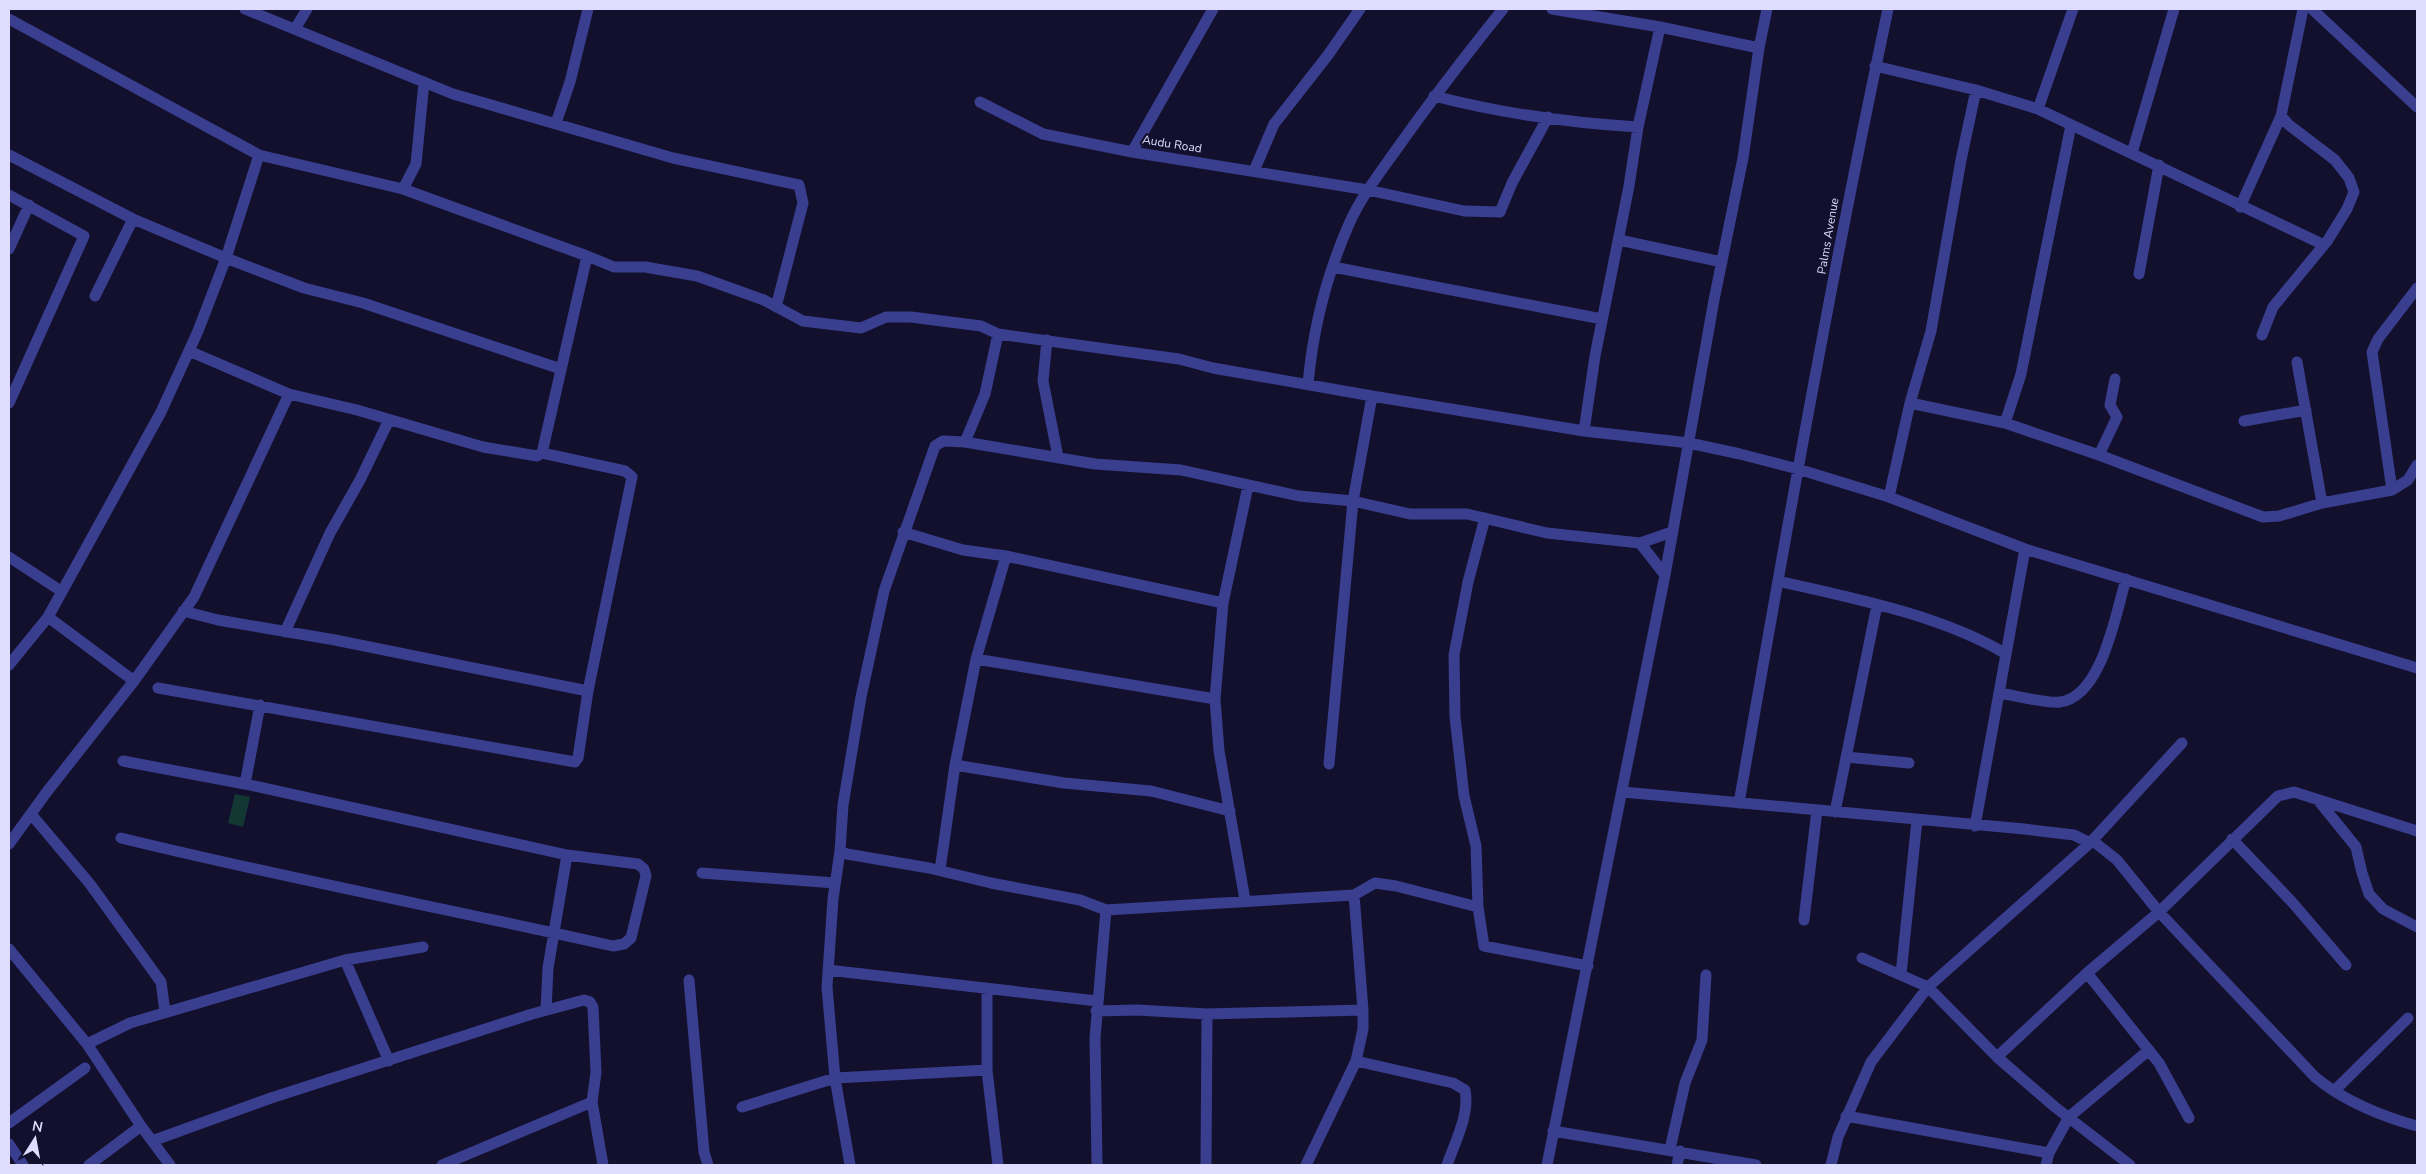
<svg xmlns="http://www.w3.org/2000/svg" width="2426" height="1174" viewBox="0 0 2426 1174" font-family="'Nunito Sans',sans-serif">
<rect width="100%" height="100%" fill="#13102e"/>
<!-- green -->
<path fill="#133833" d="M235,794L250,797L243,827L228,823Z"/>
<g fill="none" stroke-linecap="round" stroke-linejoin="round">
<!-- minor -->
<path stroke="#393e8f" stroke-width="11" d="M245,9L453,94L673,158L799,185L803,203L776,307
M1552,9L1660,27L1759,48
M2312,9L2417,107
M9,19L259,155L403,189L587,256L614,267H645L697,276L764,300L803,321L861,328L886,317H911L981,326L998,334L1179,359L1213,368L1372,396L1584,431L1689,443L1740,454L1798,469L1889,497L2025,549L2417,668
M295,29L307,9
M1875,66L1976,90L2038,109L2324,245
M1434,96C1500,113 1570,123 1638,127
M980,102L1043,134L1132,152L1368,190L1464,211L1500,212L1512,183L1548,117
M2038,109L2073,9
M556,123L570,82L588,9
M1132,152L1213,9
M2132,153L2174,9
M9,155L133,219L226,258L304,288L363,303L561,369
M1254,171L1274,124L1328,55L1360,9
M403,189L416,164L424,82
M9,195L84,236L9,403
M2240,207L2281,116
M1619,240L1722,262
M9,249L29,205
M1333,267L1602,319
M2139,274L2159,165
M95,296L133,219
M2262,335L2273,307L2328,240L2347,209L2354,192L2349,178L2335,160L2289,125L2281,116L2303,9
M1047,340L1043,381L1058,457
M189,351L289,394L357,410L483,447L537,456L542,453L587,256
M2297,362L2322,503
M1308,384C1313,329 1327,274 1349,224C1361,197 1379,174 1396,150C1430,102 1466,55 1503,9
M1910,403L2005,423L2099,455L2263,517L2279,516L2322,503L2392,490L2408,480L2417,465
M2244,421L2306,410
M2005,423L2021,374L2071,125
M1584,431L1595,356L1629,186L1638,127L1660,27
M965,442L985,394L998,334
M2099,455L2117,417L2110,405L2115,379
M2392,490L2372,352L2378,339L2417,288
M1889,497L1910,403L1931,331L1961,160L1976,90
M1485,518L1468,582L1454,655L1455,717L1464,796L1476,846L1478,907L1484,946L1588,966
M903,532L963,550L1006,556L1223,603
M1640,543L1665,575
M9,557L61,591
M1778,581C1852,598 1941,615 2006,654
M183,611L218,620L335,640L588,691
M48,617L134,681
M285,632L330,533L360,480L389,420
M976,659L1215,699
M9,665L48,617L161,412L198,331L226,258L259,155
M158,688L575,762L578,758L588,691L632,477L625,471L542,453
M1999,693C2014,695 2047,704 2060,702C2102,697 2116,612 2126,579
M1846,757L1909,763
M1329,764L1353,501L1410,514H1467L1547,533L1640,543L1672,532
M955,765L1064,783L1151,791L1230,811
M245,784L260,705
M1623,792L2024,829L2074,835L2090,843L2093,841L2117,860L2159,912L2315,1077C2342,1100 2383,1117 2417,1126
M2318,800L2356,847L2362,873L2369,894L2383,909L2417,927
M1739,803C1785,538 1832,272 1888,9
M1835,812L1877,605
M31,814L90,884L161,982L165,1012
M1975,826L2025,549
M121,838C284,878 449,909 613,946L624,944L631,938L646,876L644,869L638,864L567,855L245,784L123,761
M2232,839L2292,902L2346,965
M9,844L46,793L134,681L194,597L289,394
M840,851L847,854L929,868L991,883L1080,900L1106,910L1354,895L1375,883L1396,886L1478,907
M940,870L955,765L976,659L1006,556
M702,873L835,883
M1245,900L1219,751L1215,699L1223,603L1248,486
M1804,920L1817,810
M9,949L87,1044L141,1126L170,1165
M1862,958L1928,987L1997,1057L2055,1107L2130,1165
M345,960L389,1061
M828,970L1097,1001
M2087,973L2159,1063L2189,1118
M1901,974L1917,820
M689,980L704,1152L708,1165
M987,988V1070L998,1165
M546,1010L548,968L567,855
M1096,1011L1137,1010L1207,1014L1363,1010
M87,1044L130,1023L345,960L423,947
M1997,1057L2087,973L2159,912L2278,796L2294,792L2417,831
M1356,1061L1453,1083L1465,1090C1470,1114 1455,1142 1447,1165
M2334,1091L2408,1018
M742,1107L835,1078L987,1070
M1846,1116L2049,1153
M9,1123L85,1068
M1553,1131L1756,1165
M152,1141L271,1098L532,1014L584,1000L590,1002L593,1007L596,1072L592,1102L603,1165
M9,1144L23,1165
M1670,1149L1685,1083L1702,1040L1706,975
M89,1165L141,1126
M442,1165L592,1102
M850,1165L835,1078L827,987L833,899L840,851L843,805L861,697L884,591L935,446L943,441L965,442L1095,464L1181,470L1299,496L1353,501L1372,396
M1097,1165L1095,1038L1106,910
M1206,1165L1207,1014
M1306,1165L1356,1061L1363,1029V1010L1354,895
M1547,1165L1665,575L1714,300L1743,158L1759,48L1767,9
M1677,1165L1680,1151
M1831,1165L1838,1137L1871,1062L1928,987L2090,843L2182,743
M2046,1165L2049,1153L2069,1117L2149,1050"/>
</g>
<g text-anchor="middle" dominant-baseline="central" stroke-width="4.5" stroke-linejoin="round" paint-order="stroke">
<!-- street labels -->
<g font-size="12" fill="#deddff" stroke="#13102e">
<text transform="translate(1172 144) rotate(9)">Audu Road</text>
<text transform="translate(1828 236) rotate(-80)">Palms Avenue</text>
</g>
</g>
<!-- border -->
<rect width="2426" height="1174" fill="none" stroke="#deddff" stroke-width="20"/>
<!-- north arrow -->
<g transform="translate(35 1139) rotate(11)" stroke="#13102e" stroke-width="4" paint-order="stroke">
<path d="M0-4L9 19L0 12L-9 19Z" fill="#deddff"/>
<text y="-8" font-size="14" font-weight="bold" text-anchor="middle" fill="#deddff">N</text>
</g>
</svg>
